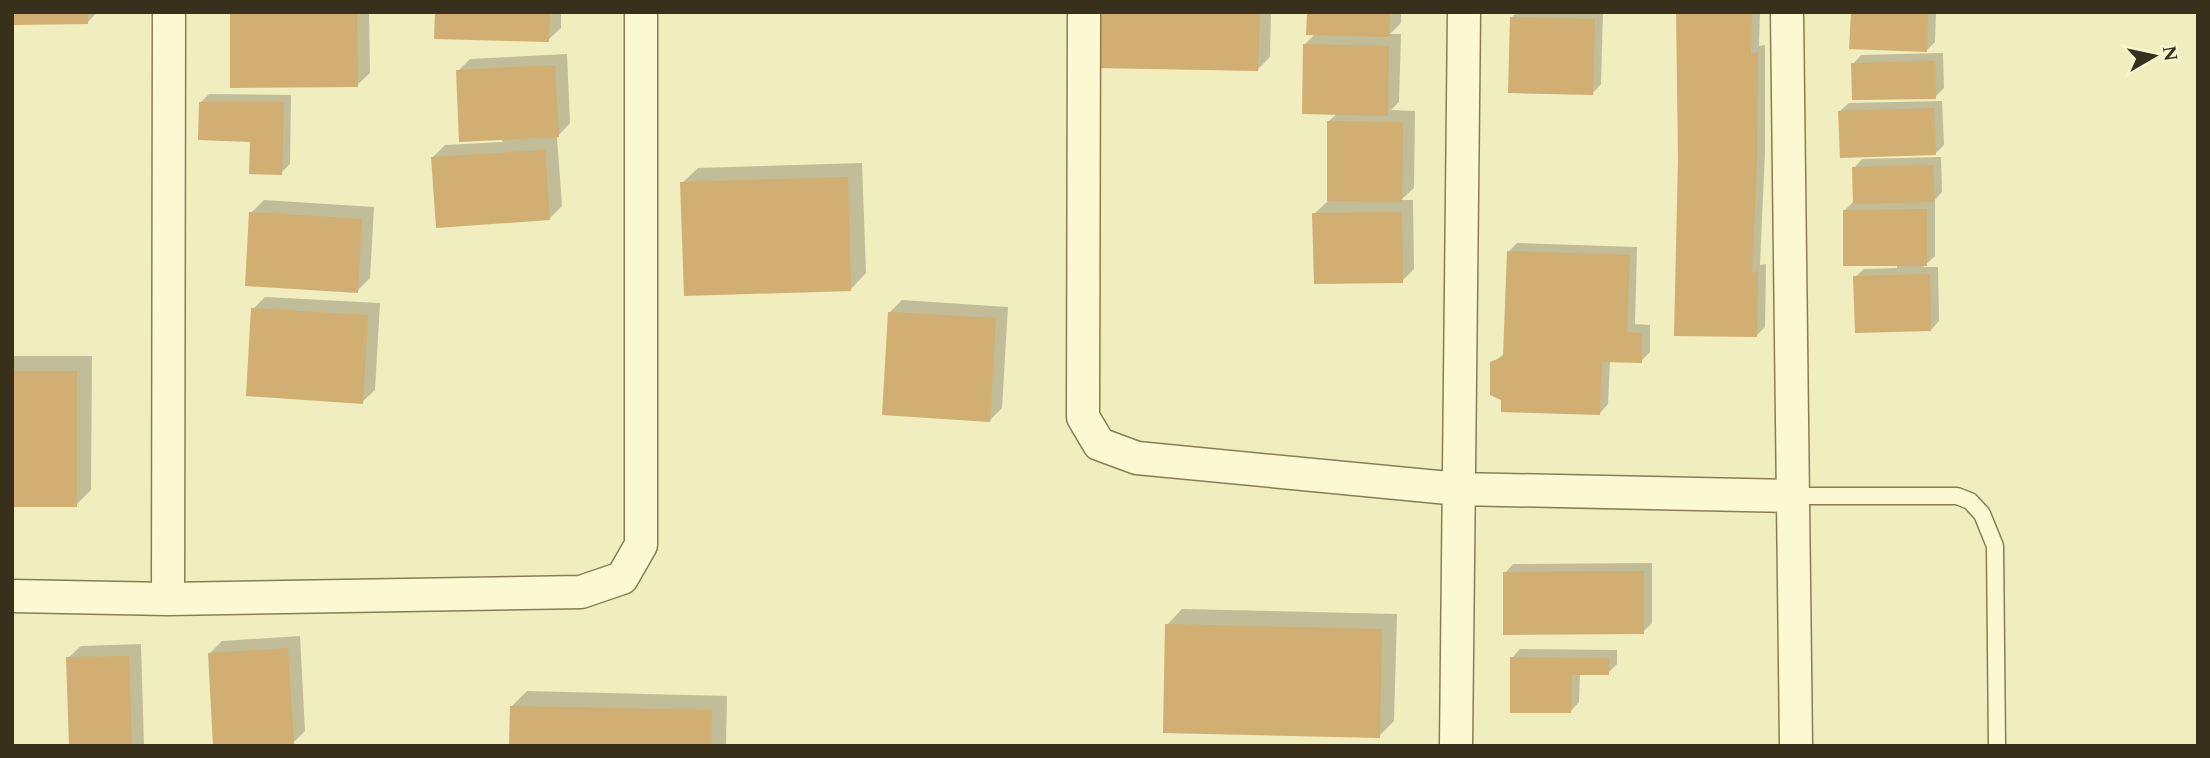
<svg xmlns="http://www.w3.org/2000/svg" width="2210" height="758" viewBox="0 0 2210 758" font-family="Spectral,serif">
<rect width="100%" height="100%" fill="#f0edbf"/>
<!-- shadow -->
<path fill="#0003" d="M12,12H97L88,22Z
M231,12H369L370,73L357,85Z
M437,12H561V28L548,40Z
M1099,12H1271L1270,57L1257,70Z
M1308,12H1401V23L1390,34H1401L1399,102L1391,110L1415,111L1414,188L1401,200H1413L1414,269L1402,281L1314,214L1328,201L1329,121L1338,113L1305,44L1316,33Z
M1517,12H1603L1601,84L1593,93L1511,18Z
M1677,12H1760L1759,46L1765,45V152L1760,265L1766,264L1765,327L1757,335L1679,159Z
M1853,12H1936L1935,42L1926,51Z
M1943,53L1944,88L1935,97L1853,64L1861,55Z
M567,54L570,123L557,137L562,206L550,218L432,158L445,145L503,142L458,71L470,59Z
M209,94L291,95L290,164L281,173L252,140L201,102Z
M1942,101L1944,145L1935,154L1840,111L1849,103Z
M1941,157L1942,192L1935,200V256L1923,267H1938L1939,321L1931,330L1855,277L1864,269L1897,268V264L1845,210L1853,202L1854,168L1862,159Z
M862,163L866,273L851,289L682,183L698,168Z
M264,200L374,207L370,278L357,291L251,213Z
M1517,243L1637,247L1635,324L1650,325V352L1641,361L1610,360L1608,404L1600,413L1503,398L1492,363L1505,353L1508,252Z
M265,297L380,303L375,390L362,402L253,309Z
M902,300L1008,307L1002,408L990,420L889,313Z
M12,356H92L91,490L76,505H12Z
M1652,563V623L1643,632L1505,573L1513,564Z
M1182,609L1397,614L1394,721L1379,736L1167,625Z
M300,636L305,731L293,743L215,746L209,654L222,641Z
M141,644L144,746H71L68,658L81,646Z
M1520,649L1617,650V664L1608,673H1580L1579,702L1571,711L1512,658Z
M527,691L727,696L726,746H511V707Z"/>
<!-- building -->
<path fill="#d1ae72" d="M12,12H88V24L12,25Z
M230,12H357L358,87L230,88Z
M435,12H550L549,42L434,39Z
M1097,12H1260L1258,71L1096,68Z
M1307,12H1390L1389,37L1306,35Z
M1676,12H1752L1751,54L1758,52L1757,162L1752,273L1758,271L1757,337L1674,336L1678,159Z
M1851,12L1928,13L1927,52L1849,49Z
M1510,17L1595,19L1593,95L1508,93Z
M1303,44L1389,46L1388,116L1302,114Z
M1935,61L1936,99L1852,100L1851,63Z
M555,65L559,137L459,142L456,70Z
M199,102H284L282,175L249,174L250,142L198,140Z
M1934,108L1936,155L1840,158L1838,111Z
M1327,121L1403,122L1402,202L1327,201Z
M545,150L550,220L436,228L431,157Z
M1933,165L1935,202L1853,204L1852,167Z
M848,177L851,291L684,296L680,182Z
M1927,209V266H1843V210Z
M249,212L362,219L358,293L245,286Z
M1402,212L1403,283L1314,284L1312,213Z
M1507,251L1630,255L1627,332L1642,333V363L1602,362L1600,415L1501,412V400L1490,395V362L1503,357Z
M1930,274L1931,331L1855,333L1853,276Z
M251,308L368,315L363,404L246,396Z
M888,312L996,318L990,422L882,415Z
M12,371H77V507H12Z
M1644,571V634L1503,635V572Z
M1165,624L1382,629L1380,738L1163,733Z
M288,648L294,745L213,746L208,653Z
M129,656L132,746H69L66,657Z
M1510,657L1609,658V675H1572L1571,713H1510Z
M510,706L712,710L711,746H509Z"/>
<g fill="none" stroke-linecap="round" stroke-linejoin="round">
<defs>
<path id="service" d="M1794,496H1957L1970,501L1982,514L1995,546L1997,746"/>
<path id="minor" d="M1084,12L1083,417L1099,444L1137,458L1459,489L1794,496
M1787,12L1796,746
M12,596L168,599L581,592L622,578L641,545V12
M168,599L169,12
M1456,746L1464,12"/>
</defs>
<!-- service casing -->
<use href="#service" stroke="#8a7d56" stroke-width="19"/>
<!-- minor casing -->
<use href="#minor" stroke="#8a7d56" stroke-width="35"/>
<!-- service -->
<use href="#service" stroke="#fbf8d2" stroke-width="16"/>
<!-- minor -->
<use href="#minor" stroke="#fbf8d2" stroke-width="32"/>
</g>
<!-- border -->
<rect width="2210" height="758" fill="none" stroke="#39301c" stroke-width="28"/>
<!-- north arrow -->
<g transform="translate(2154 56) rotate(81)" stroke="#f7f5cf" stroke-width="5" paint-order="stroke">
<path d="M0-5L12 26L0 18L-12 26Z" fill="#39301c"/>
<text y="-10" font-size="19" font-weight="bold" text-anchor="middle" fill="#39301c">N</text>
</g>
</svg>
